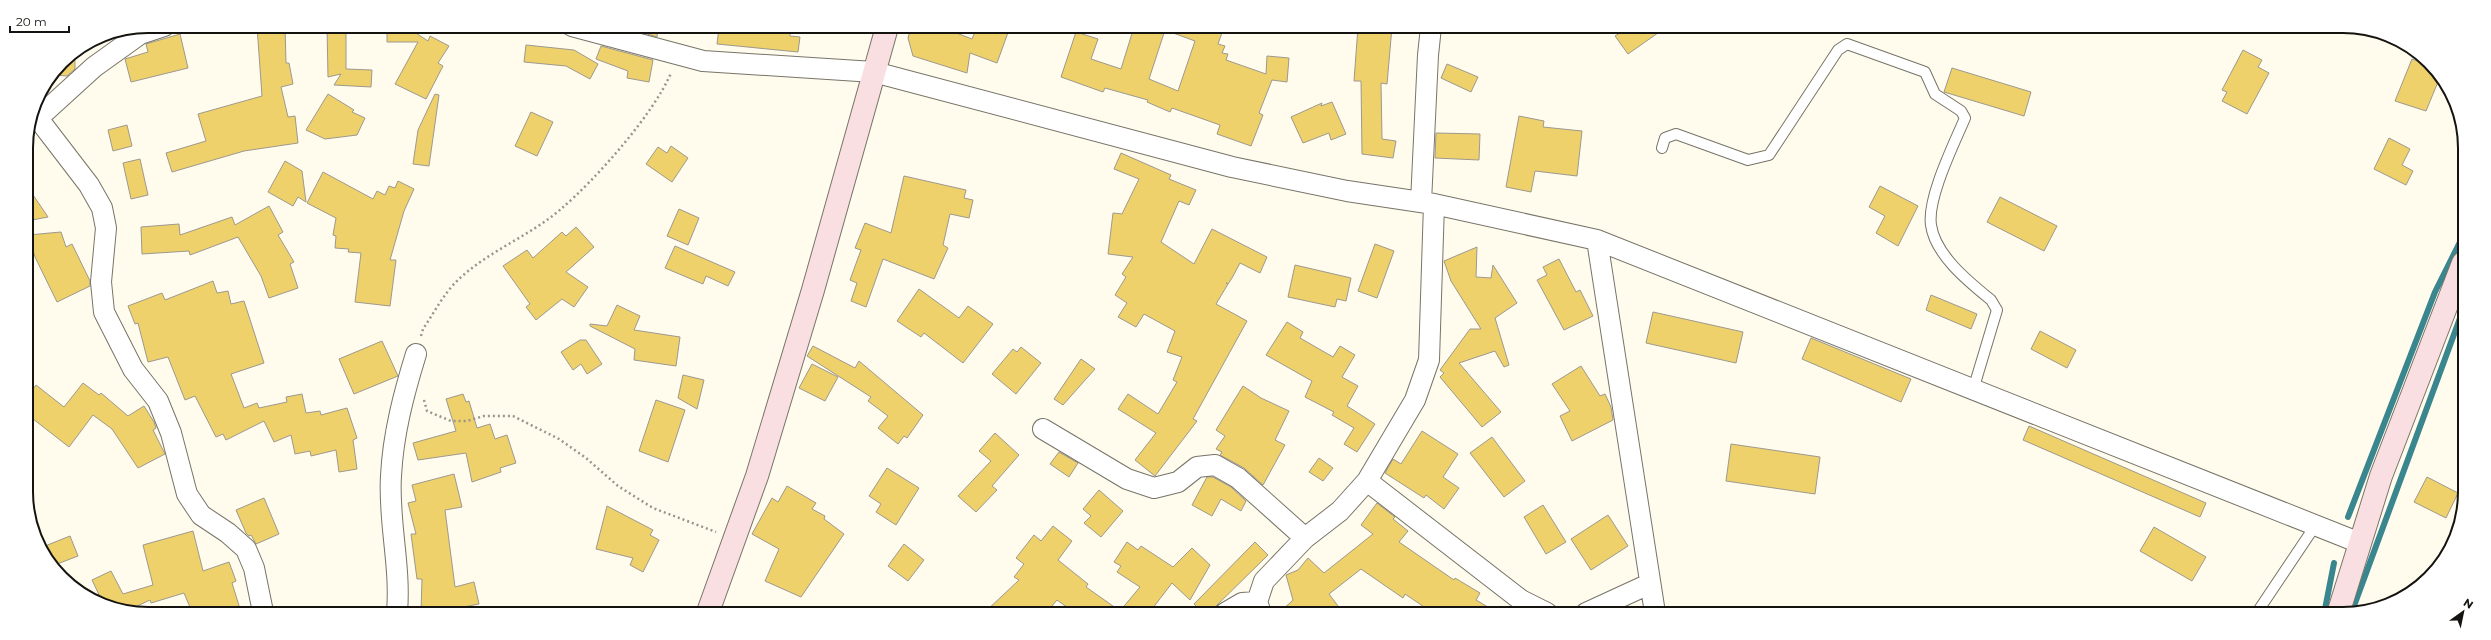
<svg xmlns="http://www.w3.org/2000/svg" width="2491" height="640" viewBox="0 0 2491 640" font-family="Montserrat,sans-serif">
<rect width="100%" height="100%" fill="#fffbed"/>
<g fill="none" stroke-linecap="round" stroke-linejoin="round">
<!-- stream -->
<path stroke="#3a868e" stroke-width="6" d="M2348,517L2435,292L2463,236
M2324,614L2334,563
M2351,614L2463,310"/>
</g>
<!-- building -->
<path fill="#efd16c" stroke="#9d998d" fill-rule="evenodd" d="M257,26H285L286,63H289L293,84L281,87L288,117L295,116L298,143L244,151L172,172L166,153L206,141L198,114L262,96Z
M327,26H346V69L372,70L371,87L334,85L341,74L328,77Z
M387,26H405L428,41L430,36L449,46L438,63L443,66L426,99L395,84L418,42H387Z
M625,27H658L657,37Z
M719,27L790,29V36L800,37L798,52L717,44Z
M911,27H941L972,39L977,27H1010L997,63L970,53L967,73L913,56L908,38Z
M1134,27H1224L1218,44L1225,46L1222,53L1228,54L1226,60L1266,74L1267,56L1289,58L1287,82L1272,80L1259,113L1263,115L1251,146L1217,134L1220,125L1172,108L1170,112L1147,102L1148,100L1105,88L1103,92L1061,77L1076,32L1098,39L1091,59L1121,69ZM1165,30L1195,41L1178,91L1149,79Z
M1358,27H1392L1387,84L1381,83L1382,139L1396,141L1393,158L1362,154L1361,81H1354Z
M1628,28H1665L1628,54L1615,36Z
M180,34L188,68L131,82L125,59L148,52L146,44Z
M526,45L574,50L598,64L590,79L566,66L524,62Z
M601,46L653,60L649,82L627,78L628,71L596,59Z
M2243,50L2262,60L2258,67L2269,73L2247,114L2222,101L2227,92L2222,90Z
M75,52V69L67,76L53,75L62,62Z
M2412,59L2434,68L2440,77L2426,111L2395,101Z
M1447,64L1478,77L1471,92L1441,78Z
M1952,68L2031,92L2024,116L1944,92Z
M328,94L354,110L352,112L365,118L357,135L325,139L306,130Z
M435,94L439,95L429,166L413,164L418,130Z
M1332,102L1346,134L1331,140L1329,133L1303,143L1291,117L1322,103L1321,106Z
M531,112L553,122L537,156L515,146Z
M1519,116L1544,121L1543,127L1582,131L1577,176L1535,171L1531,192L1506,187Z
M127,125L132,146L113,151L108,130Z
M1436,133L1480,134L1479,160L1435,158Z
M2389,138L2410,149L2402,165L2413,171L2406,185L2374,169Z
M671,146L688,158L672,182L646,164L658,147L667,153Z
M1121,153L1171,175L1169,179L1196,190L1189,205L1179,201L1161,242L1194,264L1212,229L1267,257L1260,273L1240,263L1232,278L1228,284L1226,283L1228,284L1216,304L1247,321L1193,419L1197,421L1155,476L1135,460L1156,433L1118,409L1128,394L1158,414L1177,382L1173,380L1182,357L1167,352L1175,331L1144,314L1136,327L1118,317L1127,303L1115,295L1126,277L1122,274L1133,257L1108,254L1113,213L1122,214L1139,179L1114,169Z
M140,159L148,195L131,199L123,163Z
M285,161L302,171L306,202L298,197L293,206L268,192Z
M323,172L373,199L377,191L385,195L389,186L395,188L398,181L414,189L404,211L390,260H396L390,306L355,302L361,253L348,252L349,249L335,248L336,236L333,235L336,218L307,203Z
M904,176L966,190L964,198L973,200L969,218L950,214L943,245L948,248L934,279L883,259L866,307L851,301L857,283L850,280L861,250L855,248L865,223L891,233Z
M27,186L48,217L27,221Z
M1880,186L1918,206L1898,246L1876,233L1885,216L1869,207Z
M2000,197L2057,226L2044,251L1987,222Z
M269,206L283,232L278,235L294,262L290,264L298,288L269,298L261,276L238,237L190,255L189,251L142,254L141,227L179,224L180,235L232,217L235,225Z
M679,209L699,218L688,245L667,236Z
M576,227L594,247L566,272L588,287L574,307L562,299L536,320L526,307L530,304L503,266L527,250L533,258L562,232L566,236Z
M61,232L66,247L72,244L90,281V286L57,302L35,257L28,235Z
M1375,244L1394,251L1377,298L1358,291Z
M675,246L735,272L728,286L706,276L703,284L665,268Z
M1477,247L1476,277L1491,278L1493,265L1517,303L1495,318L1509,365L1504,367L1495,351L1459,363L1501,412L1482,427L1440,377L1444,373L1440,370L1470,329H1481L1451,281L1444,261Z
M1559,259L1576,292L1580,290L1593,316L1564,330L1537,280L1547,275L1543,267Z
M1295,265L1351,278L1346,301L1337,299L1335,307L1288,297Z
M213,281L217,293L228,291L231,304L244,301L264,363L231,374L244,408L257,403L259,408L287,402L286,397L302,394L306,413L320,411L321,415L347,408L357,438L353,440L357,469L339,472L336,450L311,456L310,451L295,454L291,435L274,442L264,421L226,440L223,434L216,437L195,396L185,400L168,357L148,362L138,323L135,324L128,306L162,293L165,300Z
M919,289L959,318L968,306L993,324L963,363L924,333L921,337L897,321Z
M1931,295L1977,314L1971,329L1926,310Z
M617,305L640,316L634,330L680,337L676,366L634,360L635,349L590,326V324L607,326Z
M1653,312L1743,332L1736,363L1646,343Z
M1287,322L1303,332L1300,338L1333,357L1340,346L1355,355L1342,377L1358,386L1347,406L1375,424L1357,452L1344,444L1354,428L1332,415L1334,412L1305,397L1312,381L1266,355Z
M2040,331L2076,350L2067,368L2031,349Z
M1811,338L1911,379L1901,402L1802,359Z
M580,340H586L602,364L587,374L581,364L573,370L561,352Z
M382,341L398,376L354,394L339,359Z
M813,346L855,368L859,361L923,415L907,438L904,436L898,444L878,428L888,416L868,401L871,397L807,356Z
M1021,347L1041,363L1016,394L992,374L1013,349L1017,352Z
M1081,359L1095,369L1063,405L1054,399Z
M812,364L838,377L825,401L799,388Z
M1581,366L1600,396L1605,394L1611,407L1613,420L1572,441L1560,416L1570,411L1552,384Z
M683,375L704,380L697,409L678,398Z
M83,383L99,395L101,393L128,416L144,406L154,422L156,428L153,430L165,454L138,468L112,429L93,415L69,447L28,415V396L36,385L64,407Z
M1243,386L1261,398L1289,411L1275,440L1285,445L1263,485L1244,468L1220,455L1222,452L1216,449L1225,436L1216,430Z
M463,394L466,402L469,401L477,428L490,424L495,439L507,435L516,463L500,468L501,472L472,482L466,453L418,460L413,443L456,431L446,399Z
M656,400L685,410L668,462L639,451Z
M2029,426L2206,503L2200,517L2023,440Z
M1422,431L1458,454L1443,477L1459,488L1444,509L1426,495L1424,498L1385,473L1393,459L1401,464Z
M995,433L1019,455L992,486L997,490L976,512L958,496L991,461L979,451Z
M1492,437L1525,481L1504,497L1470,453Z
M1731,444L1820,457L1815,494L1726,481Z
M1059,452L1078,463L1069,477L1050,464Z
M1319,458L1333,468L1323,481L1309,472Z
M887,468L919,488L896,525L876,512L881,504L869,496Z
M454,474L462,507L445,510L455,587L474,582L479,604L453,609V612H421L422,579H417L411,534H416L408,503L416,501L412,485Z
M1207,477H1213L1231,487L1246,501L1241,511L1221,499L1212,516L1192,505Z
M2427,477L2458,493L2446,518L2414,502Z
M787,486L816,503L812,509L825,516L824,519L844,534L801,597L765,581L779,549L752,534L772,498L778,502Z
M1099,490L1123,511L1101,537L1084,523L1091,516L1083,509Z
M264,498L279,534L256,544L251,535L249,536L246,533L236,510Z
M1377,503L1395,517L1393,519L1408,531L1399,542L1454,580L1455,578L1480,593L1476,600L1498,613H1433L1405,594L1403,598L1361,569L1329,594L1338,606L1328,613H1279L1293,600L1286,575L1298,570L1308,558L1324,573L1373,534L1361,525Z
M1543,505L1566,542L1546,554L1524,517Z
M607,506L653,530L650,535L659,540L643,572L630,565L633,558L596,549Z
M1608,515L1628,546L1591,570L1571,539Z
M1053,526L1072,541L1058,560L1088,584L1086,587L1120,611L1140,587L1117,572L1121,566L1114,562L1127,542L1138,550L1141,546L1173,567L1192,548L1210,565L1190,600L1172,583L1149,613H1075L1057,600L1047,612H985L1019,580L1014,577L1024,564L1016,558L1034,535L1041,541Z
M2154,527L2206,557L2192,581L2140,551Z
M193,531L203,571L229,562L236,581L232,583L241,612H192L184,593L151,603L150,600L131,609L132,612H124L98,602L102,601L92,580L111,571L123,594L153,585L143,545Z
M70,536L78,556L52,566L40,548Z
M1255,542L1268,555L1209,613H1203L1194,604Z
M904,544L924,560L908,581L888,566Z"/>
<g fill="none" stroke-linecap="round" stroke-linejoin="round">
<defs>
<path id="lane" d="M1662,148L1665,138L1676,134L1748,160L1769,155L1838,50L1847,44L1925,72L1935,94L1961,111L1965,118C1954,144 1927,198 1931,225C1935,255 1969,282 1991,300L1997,310L1973,390
M2256,614L2315,526"/>
<path id="street" d="M572,26L703,61L874,72L1232,167L1347,191L1434,204L1597,240L2360,543
M33,112L89,185L102,208L106,228L101,282L104,312L133,369L158,401L171,433L187,494L201,515L228,533L246,549L254,568L263,612
M38,118L94,67L140,34L164,26
M1421,202L1428,55L1431,27
M1597,240L1655,613
M1043,429L1127,479L1154,488L1178,482L1197,467L1215,465L1238,478L1305,538
M1367,481L1521,600L1547,613
M397,612C401,566 388,520 391,476C393,434 404,393 416,354
M1225,613L1242,603L1257,602
M1261,613L1257,602L1264,581L1305,538L1340,511L1367,481L1415,400L1429,360L1434,204
M1586,613L1649,584"/>
<path id="secondary" d="M708,612L757,476L813,290L887,27
M2338,614L2381,476L2463,263"/>
</defs>
<!-- lane casing -->
<use href="#lane" stroke="#777468" stroke-width="12"/>
<!-- street casing -->
<use href="#street" stroke="#777468" stroke-width="22"/>
<!-- secondary casing -->
<use href="#secondary" stroke="#777468" stroke-width="24"/>
<!-- path -->
<path stroke="#99958c" stroke-width="2.5" stroke-dasharray="2 3" stroke-linecap="butt" d="M421,336L423,329C434,313 444,293 458,280C488,251 530,236 561,209C596,179 653,115 671,73
M424,400L427,411L451,421H467L484,416H513L559,439L586,458L618,486L653,508L716,532"/>
<!-- lane -->
<use href="#lane" stroke="#fff" stroke-width="10"/>
<!-- street -->
<use href="#street" stroke="#fff" stroke-width="20"/>
<!-- secondary -->
<use href="#secondary" stroke="#f9dfe2" stroke-width="22"/>
</g>
<!-- crop -->
<path d="M0 0H2491V640H0ZM148 33H2343A115 115 0 0 1 2458 148V492A115 115 0 0 1 2343 607H148A115 115 0 0 1 33 492V148A115 115 0 0 1 148 33Z" fill="#fff" fill-rule="evenodd"/>
<path fill="none" stroke="#15130f" stroke-width="2" d="M148 33H2343A115 115 0 0 1 2458 148V492A115 115 0 0 1 2343 607H148A115 115 0 0 1 33 492V148A115 115 0 0 1 148 33Z"/>
<!-- north arrow -->
<g transform="translate(2463 612) rotate(33)" stroke="#ffffff" stroke-width="3" paint-order="stroke">
<path d="M0-3L7 15L0 10L-7 15Z" fill="#15130f"/>
<text y="-6" font-size="11" font-weight="bold" text-anchor="middle" fill="#15130f">N</text>
</g>
<!-- scale -->
<path d="M10 26v6h59v-6" fill="none" stroke="#15130f" stroke-width="2"/>
<text x="16" y="26" font-size="12" fill="#15130f" stroke="#ffffff" stroke-width="3" paint-order="stroke">20 m</text>
</svg>
